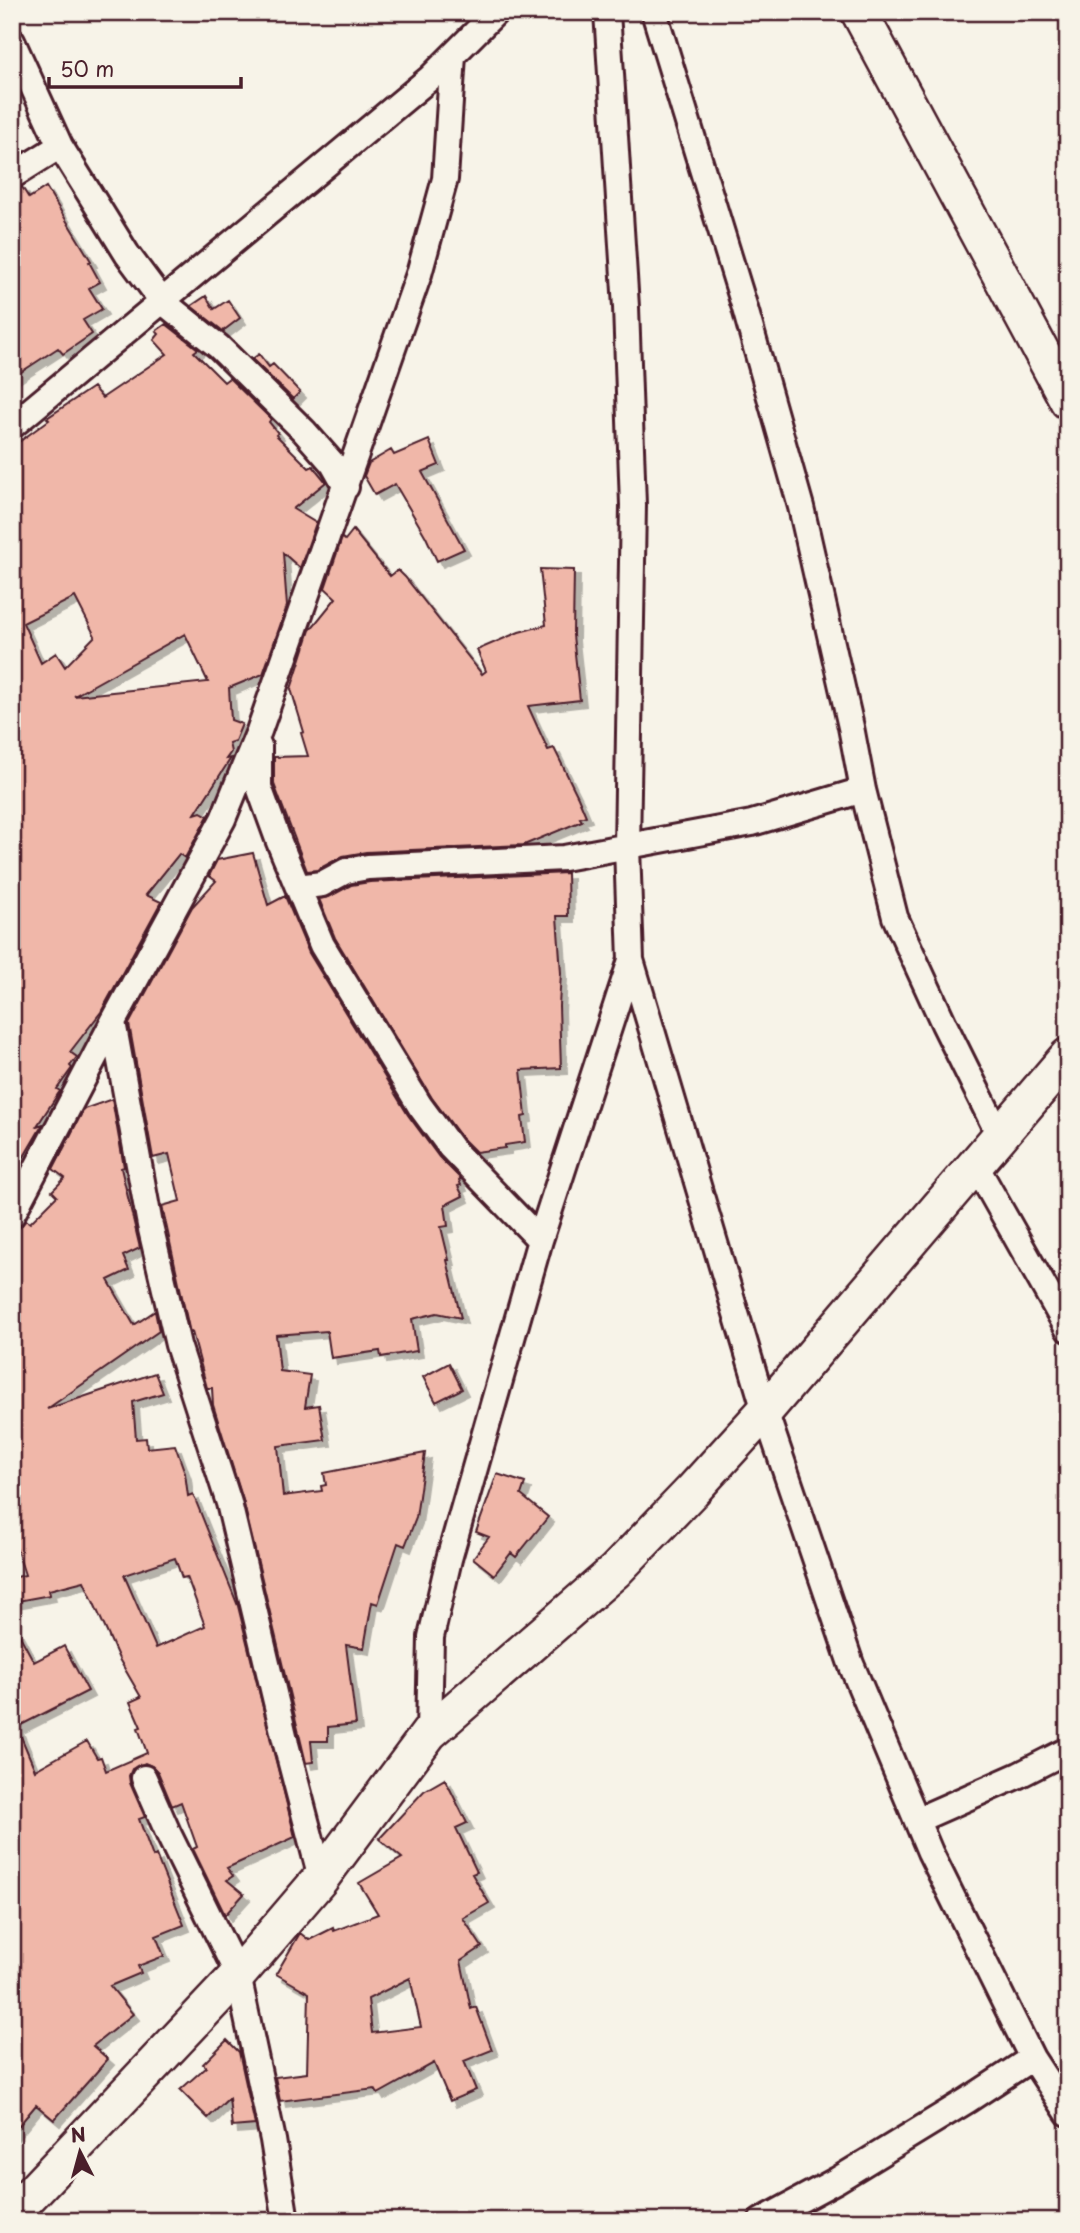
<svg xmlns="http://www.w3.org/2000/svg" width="1080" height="2233" viewBox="0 0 1080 2233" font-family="'Playpen Sans',sans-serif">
<defs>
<filter id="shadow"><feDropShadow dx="6" dy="6" stdDeviation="0" flood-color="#0004"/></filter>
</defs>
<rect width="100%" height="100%" fill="#f7f3e8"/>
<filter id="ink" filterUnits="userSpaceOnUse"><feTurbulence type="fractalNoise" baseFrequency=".0143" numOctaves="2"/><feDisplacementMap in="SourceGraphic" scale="14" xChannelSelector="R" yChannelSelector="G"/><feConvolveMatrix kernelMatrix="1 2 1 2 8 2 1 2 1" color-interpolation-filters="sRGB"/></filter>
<g filter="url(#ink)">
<!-- building -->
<path fill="#f0b7a9" stroke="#4a1f2b" stroke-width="2" fill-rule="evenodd" filter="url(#shadow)" d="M22,187L29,198L46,187L91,261L89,262L100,282L89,288L102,309L83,320L92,334L63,354L58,348L12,378V191Z
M206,296L214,309L228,300L240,318L223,331L191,306Z
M166,324L198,349L194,352L224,382L229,378L271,419L269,422L278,433L276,435L309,468L313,466L326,482L293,509L316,523L300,568L283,553L287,606L263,674L229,688L231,720L242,724L235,741L229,743L231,752L226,759L231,758L195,814L201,812L208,816L185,858L179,854L146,895L161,902L101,1012L70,1052L77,1057L70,1066L72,1068L57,1089L60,1091L37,1126L43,1124L12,1177V447L49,420L47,418L93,387L102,398L167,354L154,340L159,334L156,331ZM75,597L95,636L65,667L56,653L41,663L23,623ZM185,634L208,682L74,696Z
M259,354L269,367L273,364L300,392L293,399L252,359Z
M429,440L439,465L422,472L464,549L437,561L426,537L395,484L375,495L364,476L369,463L391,450L394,455Z
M353,530L390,576L398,570L405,577L482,674L486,671L477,650L519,632L546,625L540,569L574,570L573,635L580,700L528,706L548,750L554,748L578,797L586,816L580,818L582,821L524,845L366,852L343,856L317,870L307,871L274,784V757L308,756L301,733L304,732L291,689L310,630L336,598L325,588L342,538L345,540Z
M253,853L268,905L285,896L309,953L408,1115L439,1157L461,1179L459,1180L461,1185L458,1186L463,1196L445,1205L448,1226L441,1227L449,1260H447L461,1318L437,1313L412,1319L417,1351L381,1357L380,1351L331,1358L327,1331L276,1335L280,1371L310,1375L305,1407L319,1405L325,1440L278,1446L283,1496L322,1491L321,1486L326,1485L324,1473L425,1453L416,1518L405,1546L398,1543L378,1604L372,1602L364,1648L346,1645L356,1724L328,1727V1741H311L313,1762L306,1763L243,1500L213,1405L212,1388H207L192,1332L190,1333L162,1206L180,1201L169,1154L153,1158L129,1024L192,907L216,881L209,876L217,860Z
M567,873L568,916H557L561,973L559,1006L561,1068L521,1070L526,1116L522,1117L525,1142L505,1145V1148L476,1152L462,1138L432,1098L335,938L319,899L329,897L351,885L370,882Z
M112,1099L124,1167L121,1168L140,1248L123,1256L129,1270L108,1280L134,1325L155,1311L159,1331L47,1409L155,1373L163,1393L133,1402L136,1439L146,1438L147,1448L175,1445L185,1473L188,1496L193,1494L238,1606L295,1837L227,1868L233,1876L227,1880L244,1894L225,1915L193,1849L197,1847L181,1802L172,1806L158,1772L152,1766L145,1763L132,1769L129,1776L130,1783L145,1817L139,1819L153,1857L156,1855L184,1925L156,1936L164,1956L138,1966L141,1973L110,1986L133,2014L93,2046L108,2059L54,2120L36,2105L12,2134V1621L34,1662L64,1646L88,1691L17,1727L35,1770L87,1741L97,1758L101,1757L106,1771L147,1753L138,1728L141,1727L130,1702L141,1697L119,1659L84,1581L49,1590L50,1595L12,1602V1578L25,1575L13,1538L17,1537L12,1520V1236L26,1220L30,1223L57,1196L52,1191L65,1178L53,1169L84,1109ZM175,1558L182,1578L187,1577L205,1626L156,1648L124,1575Z
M449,1363L462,1389L436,1402L423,1377Z
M497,1474L525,1483L521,1495L548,1517L516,1557L511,1553L494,1575L473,1558L489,1537L476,1532Z
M445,1779L467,1823L456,1828L477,1872L472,1874L489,1903L463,1918L482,1947L461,1961L471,2009L476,2007L492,2050L464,2061L476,2090L450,2101L434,2063L378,2094L375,2089L280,2101L275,2077L307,2073L309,1993L276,1974L300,1933L309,1940L333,1928L334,1931L378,1914L359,1883L402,1858L379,1839L424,1791ZM410,1978L421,2027L372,2033L368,1999Z
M227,2040L239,2052L255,2125L232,2127L229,2098L208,2118L180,2090L206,2067L203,2064Z"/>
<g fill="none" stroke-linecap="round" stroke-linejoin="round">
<defs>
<path id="street" d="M607,12L626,307L633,505L627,847L631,960L765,1411L851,1664L930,1852L1032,2058L1068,2113
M654,12L744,305L801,507L851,727L863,790L895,917L944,1024L999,1135
M12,41L60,146L127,254L162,301L219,347L304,431L333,464L346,487
M12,176L60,146
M12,426L430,78L496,12
M259,746V787L279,842L322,945L420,1106L451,1148L540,1240
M298,887L322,884L346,871L368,867L564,858L752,823L863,790
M113,1022L150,1225L178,1345L229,1503L286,1744L321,1878
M975,1164L1068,1329
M12,1215L113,1022L223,819L259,731L419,274L445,179L453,55
M429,1733L431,1637L449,1559L540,1240L631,960
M144,1778L169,1835L238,1975L273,2140L286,2221
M917,1820L1019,1775L1068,1750
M761,2221L837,2180L968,2100L1032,2058"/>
<path id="secondary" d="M859,12L1068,401
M12,2214L238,1975L321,1878L429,1733L615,1571L692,1491L765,1411L1068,1056"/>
</defs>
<!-- street casing -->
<use href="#street" stroke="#4a1f2b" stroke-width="30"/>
<!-- secondary casing -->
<use href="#secondary" stroke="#4a1f2b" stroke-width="40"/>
<!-- street -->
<use href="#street" stroke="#f7f3e8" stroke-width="24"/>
<!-- secondary -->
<use href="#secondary" stroke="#f7f3e8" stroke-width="35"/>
</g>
</g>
<!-- margin -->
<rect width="1080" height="2233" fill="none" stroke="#f7f3e8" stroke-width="42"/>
<rect x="21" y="21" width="1038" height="2191" fill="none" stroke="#4a1f2b" stroke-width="2.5" filter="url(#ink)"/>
<!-- north arrow -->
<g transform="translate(80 2152) rotate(354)" stroke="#f7f3e8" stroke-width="5" paint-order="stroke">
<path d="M0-5L12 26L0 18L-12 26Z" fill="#4a1f2b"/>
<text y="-10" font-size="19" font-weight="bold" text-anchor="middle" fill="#4a1f2b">N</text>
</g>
<!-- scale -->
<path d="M49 77v10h192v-10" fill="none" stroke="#4a1f2b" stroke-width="3.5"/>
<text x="60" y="77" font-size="21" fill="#4a1f2b" stroke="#f7f3e8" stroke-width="5" paint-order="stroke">50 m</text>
</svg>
